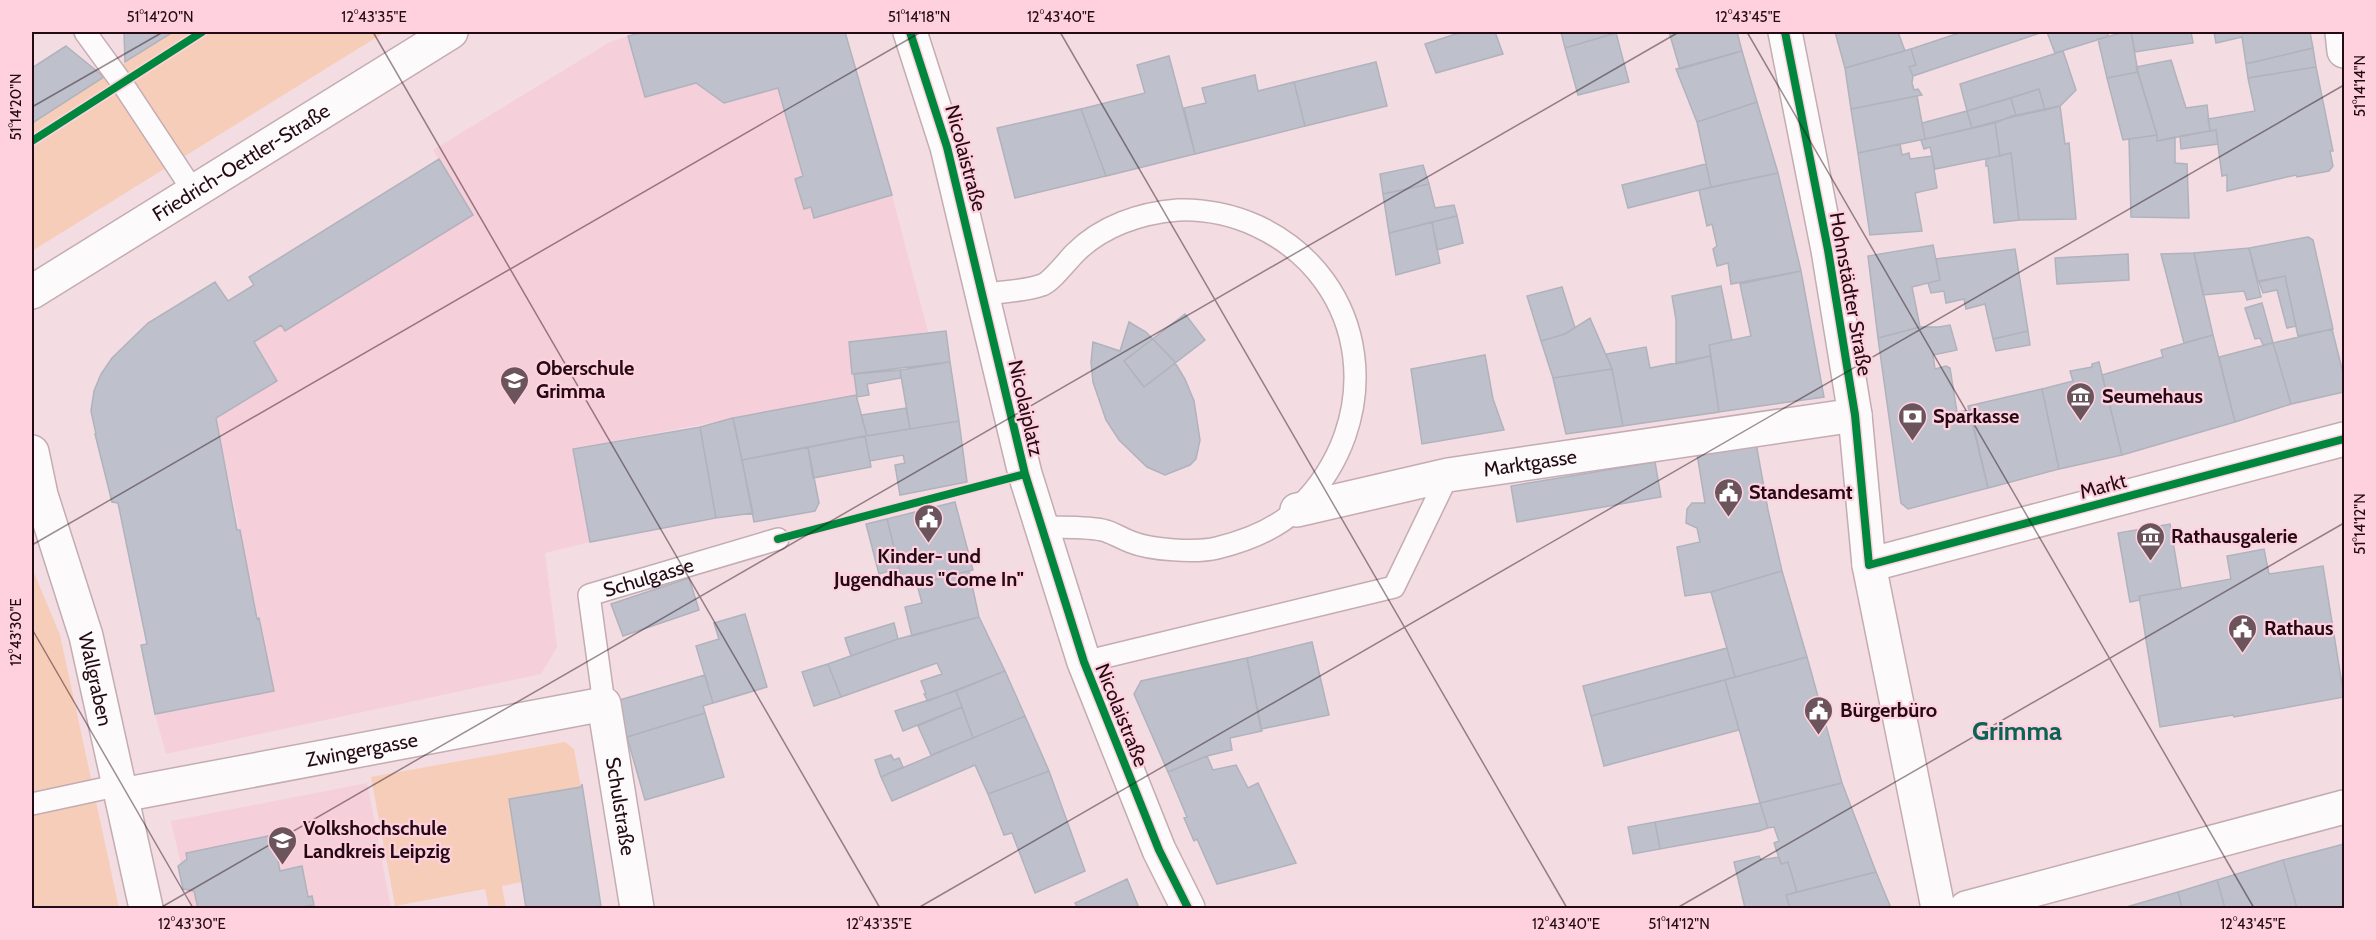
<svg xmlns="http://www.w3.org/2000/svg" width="2376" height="940" viewBox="0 0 2376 940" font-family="Cabin,sans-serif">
<rect width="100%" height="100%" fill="#f4dce3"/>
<!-- built -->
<path fill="#f5cfda" d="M628,36L646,97L696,83L724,103L778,88L803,176L795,179L804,209L811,207L814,218L892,195L928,332L849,342L856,395L573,449L590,542L545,553L557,647L541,674L166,754L155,714L273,691L216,418L277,381L254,342L281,325L285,331L473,215L433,150L610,42Z
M367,783L391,908H191L171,821Z"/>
<!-- green -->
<path fill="#f6cdb9" d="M173,32H385L32,251V123Z
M32,568L60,635L119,908H32Z
M565,742L574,749L581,787L509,799L522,882L502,886L506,908H489L485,889L395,906L371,777Z"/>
<!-- building -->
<path fill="#bec0cb" stroke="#b0b2bc" stroke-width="1.5" d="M124,32H173L125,62Z
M645,32H845L892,195L814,218L811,207L804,209L795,179L803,176L778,88L724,103L696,83L645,97L628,36Z
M1462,32H1495L1503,54L1436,73L1425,44Z
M1561,32H1615L1616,33L1565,48Z
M1669,32H1737L1742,51L1680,69Z
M1835,32H1898L1905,51L1845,68Z
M1962,32H2043L1913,76L1909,67L1916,65L1911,49Z
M2047,32H2109L2107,37L2055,53Z
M2125,32H2131L2138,72L2107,78L2098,39Z
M2131,32H2191L2193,43L2135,52Z
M2214,32H2310L2313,48L2246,64L2242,37L2216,43Z
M1616,33L1629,82L1578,95L1565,48Z
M66,46L104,77L34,122L32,118V68Z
M2313,48L2316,67L2248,78L2246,64Z
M1911,49L1916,65L1909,67L1913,76L1912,83L1914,90L1918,89L1922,95L1851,109L1845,68Z
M1742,51L1757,102L1697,122L1676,69Z
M2063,51L2076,90L2060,106L2045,110L2039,89L1967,111L1960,84Z
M1169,56L1195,154L1106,176L1081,109L1145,93L1137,65Z
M2171,60L2186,108L2207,105L2210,131L2157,141V135L2136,67Z
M1376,62L1387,106L1305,126L1294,82Z
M2316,67L2333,151H2330L2333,166L2329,171L2297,177L2296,175L2227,191V175L2222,176L2216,130L2210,131L2208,119L2255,111L2248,78Z
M2138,72L2157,135L2123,140L2107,78Z
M1255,75L1258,91L1294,82L1305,126L1195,154L1184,108L1206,103L1202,88Z
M2039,89L2045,110L2016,116L2011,98Z
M1917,96L1925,139L1858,153L1851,109Z
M2011,98L2016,116L1972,128L1967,111Z
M1757,102L1778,173L1711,187L1697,122Z
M2060,106L2065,144L2069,143L2076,219L2019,220L2011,153L2000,156L1995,123L2012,116Z
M1081,109L1106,176L1015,198L997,128Z
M1967,111L1972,128L1925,139L1922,123Z
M1995,123L2000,156L1935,169L1930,147L1924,149L1921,140Z
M2216,130L2218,144L2181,149L2180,136Z
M2157,135V141L2175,137V163L2187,164L2189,218L2131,217L2129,139Z
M1900,144L1902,155L1909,153L1910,159L1932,156L1937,188L1915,193L1922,231L1870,235L1858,153Z
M2011,153L2019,220L1994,223L1988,166H1986V159Z
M439,159L473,215L285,331L281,325L254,342L277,381L216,418L237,530H240L257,619L259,618L274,691L155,714L141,645L147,644L118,503L112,502L95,434H96L91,411L94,391L101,374L112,358L148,323L215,282L228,301L254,285L249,277Z
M1706,164L1711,187L1628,208L1622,185Z
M1423,165L1429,184L1383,194L1380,174Z
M1778,173L1801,271L1731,284L1728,263L1717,266L1713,249L1717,246L1712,224L1707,226L1699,190Z
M1429,184L1435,208L1454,205L1457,216L1389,233L1383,194Z
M1457,216L1463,243L1437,250L1432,222Z
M1432,222L1440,263L1396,275L1389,233Z
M2308,237L2313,240L2333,329L2298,336L2285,276L2258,281L2249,248Z
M1933,245L1940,280L1912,287L1920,327L1878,338L1868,256Z
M2249,248L2261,297L2247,300L2244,291L2203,295L2194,253Z
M2015,249L2028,331L1993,339L1985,304L1966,309L1964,299L1946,303L1944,291L1931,293L1928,283L1940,280L1936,259Z
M2194,253L2213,335L2184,343L2161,254Z
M2128,254L2129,280L2057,284L2055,258Z
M1801,271L1824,397L1719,412L1709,345L1751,336L1740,284Z
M2285,276L2296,326L2287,328L2277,290L2263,293L2259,282Z
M1721,286L1732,340L1709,345L1711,356L1676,364V320L1672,296Z
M1562,287L1575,328L1565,334L1541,341L1527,296Z
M2262,303L2273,343L2263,345L2260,338L2255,339L2245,308Z
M1185,314L1205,340L1144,387L1124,361Z
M1590,318L1612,369L1553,378L1541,341L1565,334Z
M1129,322L1146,332L1174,361L1185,379L1194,401L1200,440L1196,459L1190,465L1165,475L1147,467L1119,440L1106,420L1093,382L1091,362L1093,342L1120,351Z
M1950,325L1957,350L1933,355L1935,369L1946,366L1950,368L1957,412L1970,410L1988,488L1908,509L1901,503L1878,338L1920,327H1939Z
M2332,329L2344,377V392L2291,404L2273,343Z
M946,331L950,362L852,374L849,342Z
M2028,331L2030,345L1996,351L1993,339Z
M2213,335L2235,422L2122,455L2102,375L2163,357L2161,350Z
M2273,343L2291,404L2235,422L2219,357Z
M1646,347L1650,368L1711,356L1719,412L1623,426L1612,369L1606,354Z
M1485,355L1493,399L1504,430L1422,444L1411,369Z
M950,362L959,421L910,429L900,370Z
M2099,362L2122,455L2059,469L2042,389L2073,381L2070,371L2092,367V364Z
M1612,369L1623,426L1566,434L1553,378Z
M900,370L901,378L867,384L869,395L857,397L854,374Z
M2042,389L2059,469L1988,488L1968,406Z
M856,395L867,436L742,460L733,418Z
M906,408L910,429L867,436L861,415Z
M733,418L753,513L716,518L700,427Z
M959,421L967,482L900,495L895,465L905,463L903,455L870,461L865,436Z
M700,427L716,518L590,542L573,449Z
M865,436L871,467L813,478L808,447Z
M1756,443L1768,510L1782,571L1711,592L1685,596L1677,547L1700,542L1697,528L1686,523L1687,509L1692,503H1705L1697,454Z
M808,447L819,503L815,511L754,522L742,460Z
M1655,462L1661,497L1517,522L1511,486Z
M955,502L973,570L904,587L887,519Z
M887,519L899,568L879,574L866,524Z
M2170,524L2181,589L2139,596L2140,600L2130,602L2118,533Z
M2264,549L2269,574L2323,566L2344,697L2234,717L2233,715L2160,727L2139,596L2231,579L2227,556Z
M969,571L979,617L912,636L905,607L922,603L917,584Z
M1782,571L1807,657L1735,677L1711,592Z
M689,578L699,610L623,636L611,604Z
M745,614L767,687L713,703L696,646L719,639L714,623Z
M979,617L1005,671L928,701L924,694H926L921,681L942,674L937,663L841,697L828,664L898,639Z
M894,623L898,639L851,656L845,638Z
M1312,642L1329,715L1261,729L1247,658Z
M1727,648L1735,677L1591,716L1583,686Z
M1807,657L1842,783L1760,803L1725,680Z
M1247,658L1262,731L1230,738L1232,750L1207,756L1168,772L1134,694L1141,681Z
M828,664L841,697L814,706L802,672Z
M1005,671L1025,716L973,738L956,691Z
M705,675L713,703L703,706L705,713L627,737L616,701Z
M1725,680L1739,730L1604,766L1591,716Z
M956,691L962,707L903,731L895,711Z
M962,707L973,738L931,755L918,726Z
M705,713L724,777L645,800L627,737Z
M1025,716L1049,771L988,794L975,765L892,801L881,777Z
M891,755L894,760L899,758L903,767L881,777L875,760Z
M1207,756L1213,770L1236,765L1248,788L1258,783L1296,863L1217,884L1197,839L1194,841L1184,818L1187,817L1168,772Z
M1049,771L1085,871L1035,893L1012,833L1004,835L988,794Z
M1842,783L1876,872L1797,892L1788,862L1781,864L1774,843L1779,841L1774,827L1768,828L1760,803Z
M582,784L601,906L585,908H526L509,799L581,787Z
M1760,803L1768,828L1759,831L1660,849L1655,822Z
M1655,822L1660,849L1633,854L1628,827Z
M273,835L280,871L302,866L308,897L312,896L314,905L296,908H198L194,891L183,889L178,866L187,859L186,853Z
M2344,844V908H2297L2283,860Z
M1759,856L1761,860L1779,857L1781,864L1788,862L1797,892L1786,895L1790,908H1745L1734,862Z
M2283,860L2297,908H2225L2217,880Z
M1876,872L1891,908H1790L1786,895Z
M1127,879L1139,908H1078L1075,903Z
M2217,880L2225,908H2182L2178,892Z
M2178,892L2182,908H2123Z"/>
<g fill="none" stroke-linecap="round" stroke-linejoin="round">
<defs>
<g id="lane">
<path d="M85,32L122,83L194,192"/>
<path d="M984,294C1001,292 1026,291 1042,285C1051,282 1067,261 1075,253C1102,226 1140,213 1178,210C1204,209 1233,215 1257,226C1372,280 1386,423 1298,508C1277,529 1245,541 1217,548C1196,553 1151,550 1131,542C1123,539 1115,534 1106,531C1088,526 1061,528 1042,527"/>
<path d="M1084,662L1394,587L1448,475"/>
<path id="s1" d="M604,704L589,595L778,539"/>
<path d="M32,804L120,785"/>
</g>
<g id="street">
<path d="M910,32L947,147L1025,474L1084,662L1159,850L1188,908"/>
<path d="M1785,32L1828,250L1855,415L1869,565L1938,908"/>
<path d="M2342,32L2344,51"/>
<path id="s2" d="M1297,510L1448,475L1855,415"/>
<path d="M1869,565L2344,439"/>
<path id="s3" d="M122,795L604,704L637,908"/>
<path d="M1966,908L2344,807"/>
</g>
<g id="primary">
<path id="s4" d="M32,292L451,32"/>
<path id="s5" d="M32,452L41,495L86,636L146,908"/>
</g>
</defs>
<!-- lane casing -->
<use href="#lane" stroke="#c4acb3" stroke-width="24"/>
<!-- street casing -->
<use href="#street" stroke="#c4acb3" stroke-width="36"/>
<!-- primary casing -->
<use href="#primary" stroke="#c4acb3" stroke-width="36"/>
<!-- lane -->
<use href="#lane" stroke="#fdfafb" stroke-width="21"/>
<!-- street -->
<use href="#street" stroke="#fdfafb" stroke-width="33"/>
<!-- primary -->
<use href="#primary" stroke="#fdfafb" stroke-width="33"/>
<defs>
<path id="cycleway" d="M910,32L947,147L1025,474L1084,662L1159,850L1188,908
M1785,32L1828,250L1855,415L1869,565L2344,439
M32,141L202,32
M778,539L1025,474"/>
</defs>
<!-- cycleway casing -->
<use href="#cycleway" stroke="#ffd1df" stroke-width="11"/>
<!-- cycleway -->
<use href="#cycleway" stroke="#00873e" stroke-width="8"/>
</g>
<!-- ticks -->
<path fill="none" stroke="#230a14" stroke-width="1.5" stroke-opacity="0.45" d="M373,32L880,908M1060,32L1567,908M1747,32L2254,908M32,107L163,32M32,545L921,32M32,629L193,908M160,908L1679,32M918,908L2344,85M1677,908L2344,523"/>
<!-- icons -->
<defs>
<symbol id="school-pin" viewBox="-11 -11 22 30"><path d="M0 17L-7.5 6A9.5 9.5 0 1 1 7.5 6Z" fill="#6c545c" stroke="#ffd1df"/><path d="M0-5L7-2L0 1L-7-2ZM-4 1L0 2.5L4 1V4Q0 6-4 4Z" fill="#fff"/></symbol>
<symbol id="museum-pin" viewBox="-11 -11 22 30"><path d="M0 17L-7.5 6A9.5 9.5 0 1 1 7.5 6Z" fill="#6c545c" stroke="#ffd1df"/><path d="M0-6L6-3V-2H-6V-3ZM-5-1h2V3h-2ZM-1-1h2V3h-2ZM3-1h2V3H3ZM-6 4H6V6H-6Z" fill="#fff"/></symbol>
<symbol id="bank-pin" viewBox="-11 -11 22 30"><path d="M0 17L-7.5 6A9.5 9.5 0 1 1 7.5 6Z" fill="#6c545c" stroke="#ffd1df"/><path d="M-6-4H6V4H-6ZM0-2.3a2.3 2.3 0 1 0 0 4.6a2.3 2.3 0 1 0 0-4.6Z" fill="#fff"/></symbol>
<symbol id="civic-pin" viewBox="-11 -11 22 30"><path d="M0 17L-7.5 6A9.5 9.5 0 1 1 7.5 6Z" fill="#6c545c" stroke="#ffd1df"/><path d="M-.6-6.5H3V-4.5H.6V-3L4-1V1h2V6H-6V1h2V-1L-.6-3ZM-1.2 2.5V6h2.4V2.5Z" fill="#fff"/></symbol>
<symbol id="university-pin" viewBox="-11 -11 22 30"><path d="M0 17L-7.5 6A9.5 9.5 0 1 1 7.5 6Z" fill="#6c545c" stroke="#ffd1df"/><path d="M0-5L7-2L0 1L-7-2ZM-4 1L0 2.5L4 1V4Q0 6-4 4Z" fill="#fff"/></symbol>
</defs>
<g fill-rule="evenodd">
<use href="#school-pin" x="498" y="364" width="33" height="45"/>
<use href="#museum-pin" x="2064" y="380" width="33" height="45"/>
<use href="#bank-pin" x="1896" y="400" width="33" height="45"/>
<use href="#civic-pin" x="1712" y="476" width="33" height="45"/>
<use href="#civic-pin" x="912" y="502" width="33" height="45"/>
<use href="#museum-pin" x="2134" y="520" width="33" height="45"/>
<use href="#civic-pin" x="2226" y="612" width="33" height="45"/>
<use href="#civic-pin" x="1802" y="694" width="33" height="45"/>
<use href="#university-pin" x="266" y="824" width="33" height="45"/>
</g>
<g text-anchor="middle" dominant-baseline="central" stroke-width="4.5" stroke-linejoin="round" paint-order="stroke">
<!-- street labels -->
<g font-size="20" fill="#230a14" stroke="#ffd1df">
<text transform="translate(966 158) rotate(75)">Nicolaistraße</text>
<text stroke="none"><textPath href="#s4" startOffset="246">Friedrich-Oettler-Straße</textPath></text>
<text transform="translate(1851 294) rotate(80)">Hohnstädter Straße</text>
<text transform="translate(1026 408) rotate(77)">Nicolaiplatz</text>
<text stroke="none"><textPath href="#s2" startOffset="238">Marktgasse</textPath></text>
<text transform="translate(2103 486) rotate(-15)">Markt</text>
<text stroke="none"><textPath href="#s1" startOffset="172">Schulgasse</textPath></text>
<text stroke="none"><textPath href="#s5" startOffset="236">Wallgraben</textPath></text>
<text transform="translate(1122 715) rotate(68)">Nicolaistraße</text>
<text stroke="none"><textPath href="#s3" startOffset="244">Zwingergasse</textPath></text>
<text stroke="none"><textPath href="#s3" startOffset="594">Schulstraße</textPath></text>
</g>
<!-- poi labels -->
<g font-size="20" font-weight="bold" fill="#230a14" stroke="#ffd1df" text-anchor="start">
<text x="536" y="368">Oberschule<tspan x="536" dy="23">Grimma</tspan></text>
<text x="2102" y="396">Seumehaus</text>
<text x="1933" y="416">Sparkasse</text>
<text x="1749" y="492">Standesamt</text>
<text x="2171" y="536">Rathausgalerie</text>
<text x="929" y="556" text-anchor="middle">Kinder- und<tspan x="929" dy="23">Jugendhaus "Come In"</tspan></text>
<text x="2264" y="628">Rathaus</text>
<text x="1840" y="710">Bürgerbüro</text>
<text x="303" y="828">Volkshochschule<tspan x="303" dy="23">Landkreis Leipzig</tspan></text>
</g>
<!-- district labels -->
<g font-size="26" font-weight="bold" fill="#096456" stroke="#ffd1df">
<text x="2017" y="731">Grimma</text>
</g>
</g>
<!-- border -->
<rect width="2376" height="940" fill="none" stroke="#ffd1df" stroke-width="66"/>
<rect x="33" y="33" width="2310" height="874" fill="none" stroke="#230a14" stroke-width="2"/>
<g font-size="15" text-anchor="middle" fill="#230a14">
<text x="160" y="22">51°14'20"N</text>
<text x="374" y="22">12°43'35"E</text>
<text x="919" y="22">51°14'18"N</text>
<text x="1061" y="22">12°43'40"E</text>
<text x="1748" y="22">12°43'45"E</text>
<text transform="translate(2360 86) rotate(-90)" y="5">51°14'14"N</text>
<text transform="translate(16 107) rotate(-90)" y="5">51°14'20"N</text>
<text transform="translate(2360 524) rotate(-90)" y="5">51°14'12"N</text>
<text transform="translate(16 632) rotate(-90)" y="5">12°43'30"E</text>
<text x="192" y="929">12°43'30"E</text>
<text x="879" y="929">12°43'35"E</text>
<text x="1566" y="929">12°43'40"E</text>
<text x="1679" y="929">51°14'12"N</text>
<text x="2253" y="929">12°43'45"E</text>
</g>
</svg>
